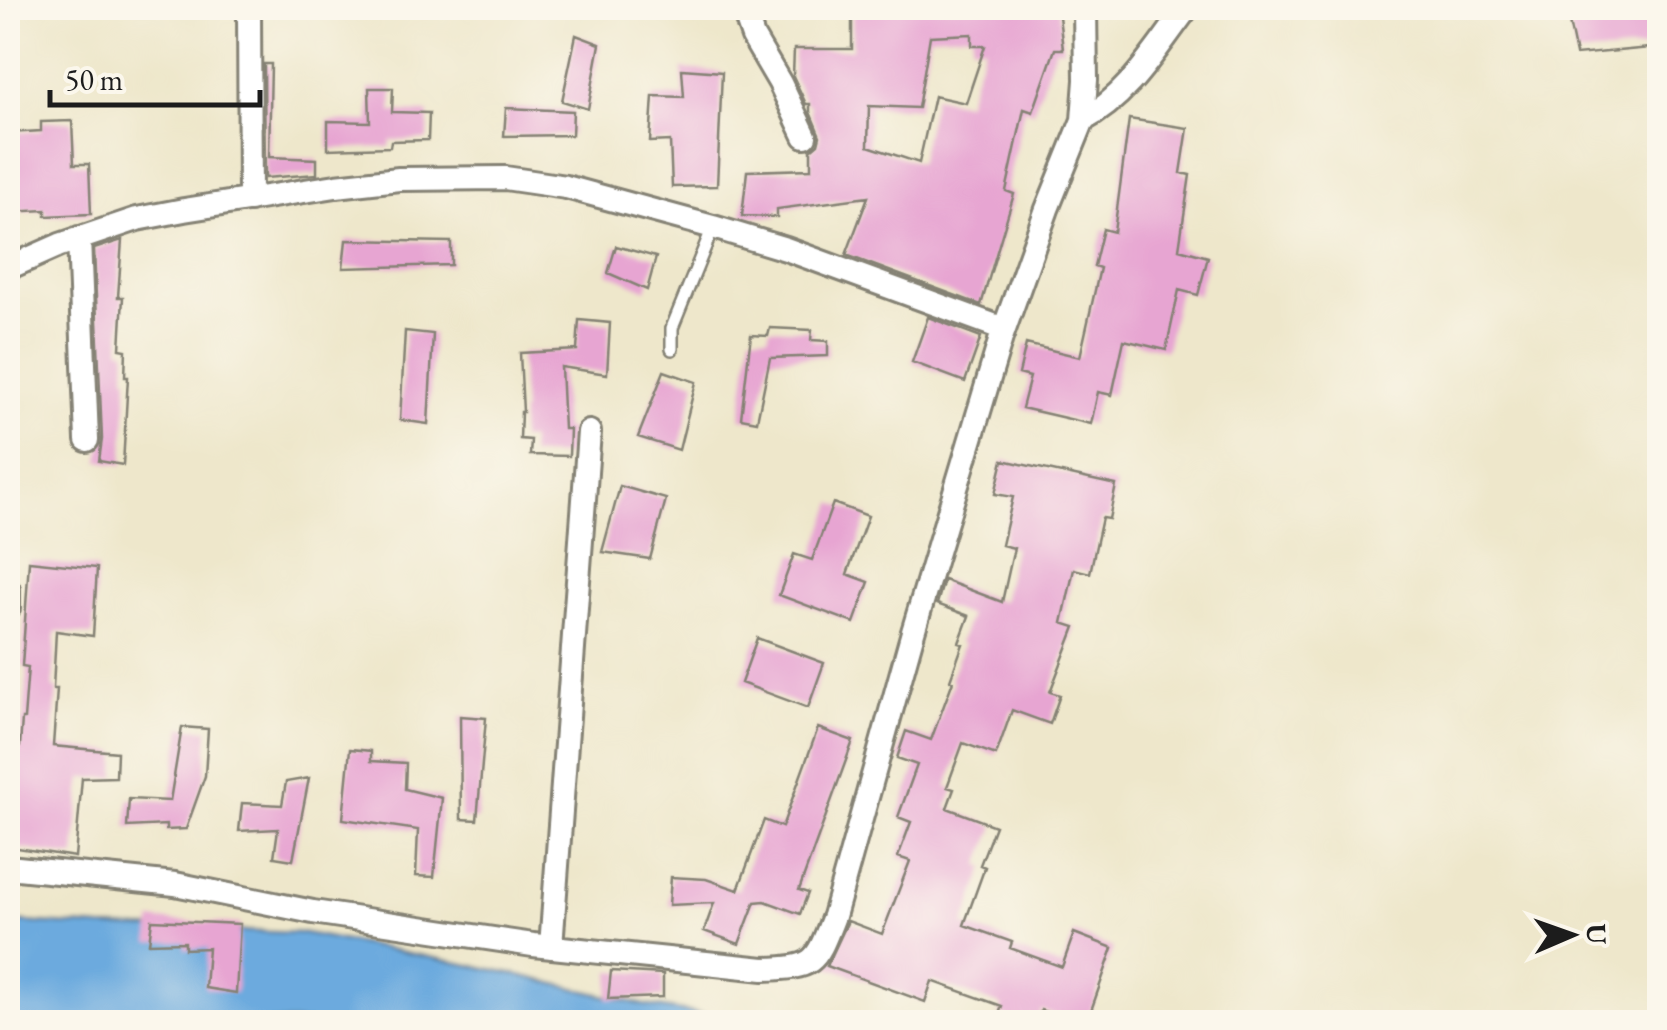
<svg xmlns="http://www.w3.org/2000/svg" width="1667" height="1030" viewBox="0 0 1667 1030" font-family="'EB Garamond',serif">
<rect width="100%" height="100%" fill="#fbf7ec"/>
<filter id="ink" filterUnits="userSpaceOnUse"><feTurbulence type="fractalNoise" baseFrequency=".01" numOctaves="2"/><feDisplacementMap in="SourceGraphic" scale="20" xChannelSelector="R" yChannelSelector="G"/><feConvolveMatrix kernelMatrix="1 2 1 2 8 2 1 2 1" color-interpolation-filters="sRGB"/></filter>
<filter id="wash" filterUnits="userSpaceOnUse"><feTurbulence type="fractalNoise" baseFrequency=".0048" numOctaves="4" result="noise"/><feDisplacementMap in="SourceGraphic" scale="40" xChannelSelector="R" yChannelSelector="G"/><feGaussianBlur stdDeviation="2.25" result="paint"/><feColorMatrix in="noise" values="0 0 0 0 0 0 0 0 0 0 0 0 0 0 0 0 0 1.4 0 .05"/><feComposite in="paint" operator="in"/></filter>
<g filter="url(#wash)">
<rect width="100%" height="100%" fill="#eee7cb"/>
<!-- water -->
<path fill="#6caade" stroke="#44637d" stroke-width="2.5" d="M8,921L100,927L305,933L511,973L644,1005L747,1022H8Z"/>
<g id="blocks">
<!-- building -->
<path fill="#e7a5d2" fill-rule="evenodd" d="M852,8H1058L1063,49H1055L1033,112L1024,109L1006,191L1014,194L981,305L846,255L868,197L777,209V217L742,216L747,171L811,169V150L818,144L820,136L810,112V104H806L793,76L794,49H852ZM972,34V46H985L966,103L934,96L919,163L868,146L869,106L918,108L930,36Z
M1566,8H1660V47L1576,55Z
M576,35L600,44L588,109L562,101Z
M264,64H271L269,157L317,159V174L265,178Z
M682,69L722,72L717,186L672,187L670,141L650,142L653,96L684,97Z
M369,88H393L392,112L429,113L428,140L391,141L390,147L328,149V121L370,122Z
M506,108L573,111L572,135L504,136Z
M1129,119L1188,128L1181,173L1190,175L1179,249L1208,257L1198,295L1179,290L1166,350L1124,340L1112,395L1098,392L1091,424L1022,408L1030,377L1019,374L1026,344L1080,357L1100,268L1094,266L1103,229L1114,232Z
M72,121L74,164H89L91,214L46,216V210L8,212V133L41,131V122Z
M122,240L118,297H123L120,349L126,350L125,377H128L123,465L99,461L102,439L94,249Z
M346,240L451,242V265L343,268Z
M616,246L656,257L647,290L608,273Z
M928,317L981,337L965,382L912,362Z
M579,320L610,323L607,374L561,367L564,429H570L569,456L530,455L531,440L520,439L521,412H523L520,353L577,350Z
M770,328L812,330L811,340L828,341V356L770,358L757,421L741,418L751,335L768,336Z
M405,331L433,334L428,424L400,420Z
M664,371L696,382L679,450L638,437Z
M1003,460L1116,485L1109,519L1102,518L1090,573L1074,569L1062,623L1075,627L1050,692L1060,695L1050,724L1012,710L996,755L963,743L947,787L954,789L947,808L995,826L980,865L985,867L964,925L1012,942L1010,948L1062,967L1074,933L1113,948L1087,1022H1074L1041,1010L1036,1022H1022L999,1014L1002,1006L932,981L925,1002L827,966L848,921L882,934L910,861L898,857L911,822L898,817L917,765L897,758L906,731L931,740L953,681L950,680L963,644L959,643L969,616L937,604L944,580L1002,602L1014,548L1002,545L1013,497L995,494Z
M620,486L666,499L650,559L602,552Z
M833,503L868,516L847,574L869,582L854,623L779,595L794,554L812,560Z
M29,561L97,568L93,636L56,631L53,689H57L53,746L117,752L116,777L82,778L75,857L11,847L18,745L20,746L22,719H24L28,667L22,666Z
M757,638L824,663L808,708L741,683Z
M460,716L486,718L477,820L461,819Z
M182,727L208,729L205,776L186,829L166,830V825L127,827L129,799L170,801Z
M818,728L853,741L799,890L808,893L800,914L765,901L755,902L739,944L704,931L714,903L669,905L671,877L706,879L738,890L764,820L782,827Z
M350,749L371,751V761L406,763L405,789L442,798L434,877L416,876L418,830L343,819Z
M309,778L293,860L274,857L278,829L239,831L242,803L282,805L286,782Z
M152,920L240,924L236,993L205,988L208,948L185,949V942L149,943Z
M611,971L663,974V997L608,999Z"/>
</g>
</g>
<g filter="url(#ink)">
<use href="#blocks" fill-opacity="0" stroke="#858274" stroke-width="2.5"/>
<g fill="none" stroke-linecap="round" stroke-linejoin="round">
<defs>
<path id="lane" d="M672,349V328L713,227"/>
<path id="street" d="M249,8L250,200
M743,8L753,37L780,83L805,136
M1083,120C1128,97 1157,47 1187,8
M79,238L87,440
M8,268L60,245L137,219L184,210L336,186L399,179L505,178L566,187L713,227L786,249L1004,329
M8,590V608
M8,867L175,884L313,912L533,945L764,969C816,967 815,964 834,916L913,632L1001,338L1047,209L1083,120L1086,80L1085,8
M551,947L589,432"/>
</defs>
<!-- lane casing -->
<use href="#lane" stroke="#858274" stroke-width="16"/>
<!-- street casing -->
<use href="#street" stroke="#858274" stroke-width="28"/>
<!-- lane -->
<use href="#lane" stroke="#fff" stroke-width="11"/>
<!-- street -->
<use href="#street" stroke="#fff" stroke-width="22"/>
</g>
</g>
<!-- margin -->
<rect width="1667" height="1030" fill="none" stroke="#fbf7ec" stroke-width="40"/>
<!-- north arrow -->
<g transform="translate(1572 935) rotate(88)" stroke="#fbf7ec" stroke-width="8" paint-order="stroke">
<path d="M0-8L18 38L0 25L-18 38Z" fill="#1c1c1c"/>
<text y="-15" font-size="28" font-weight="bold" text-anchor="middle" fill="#1c1c1c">U</text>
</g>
<!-- scale -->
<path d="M50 90v15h210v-15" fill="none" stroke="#1c1c1c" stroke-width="5"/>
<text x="65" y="90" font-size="30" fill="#1c1c1c" stroke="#fbf7ec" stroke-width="8" paint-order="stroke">50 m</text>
</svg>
